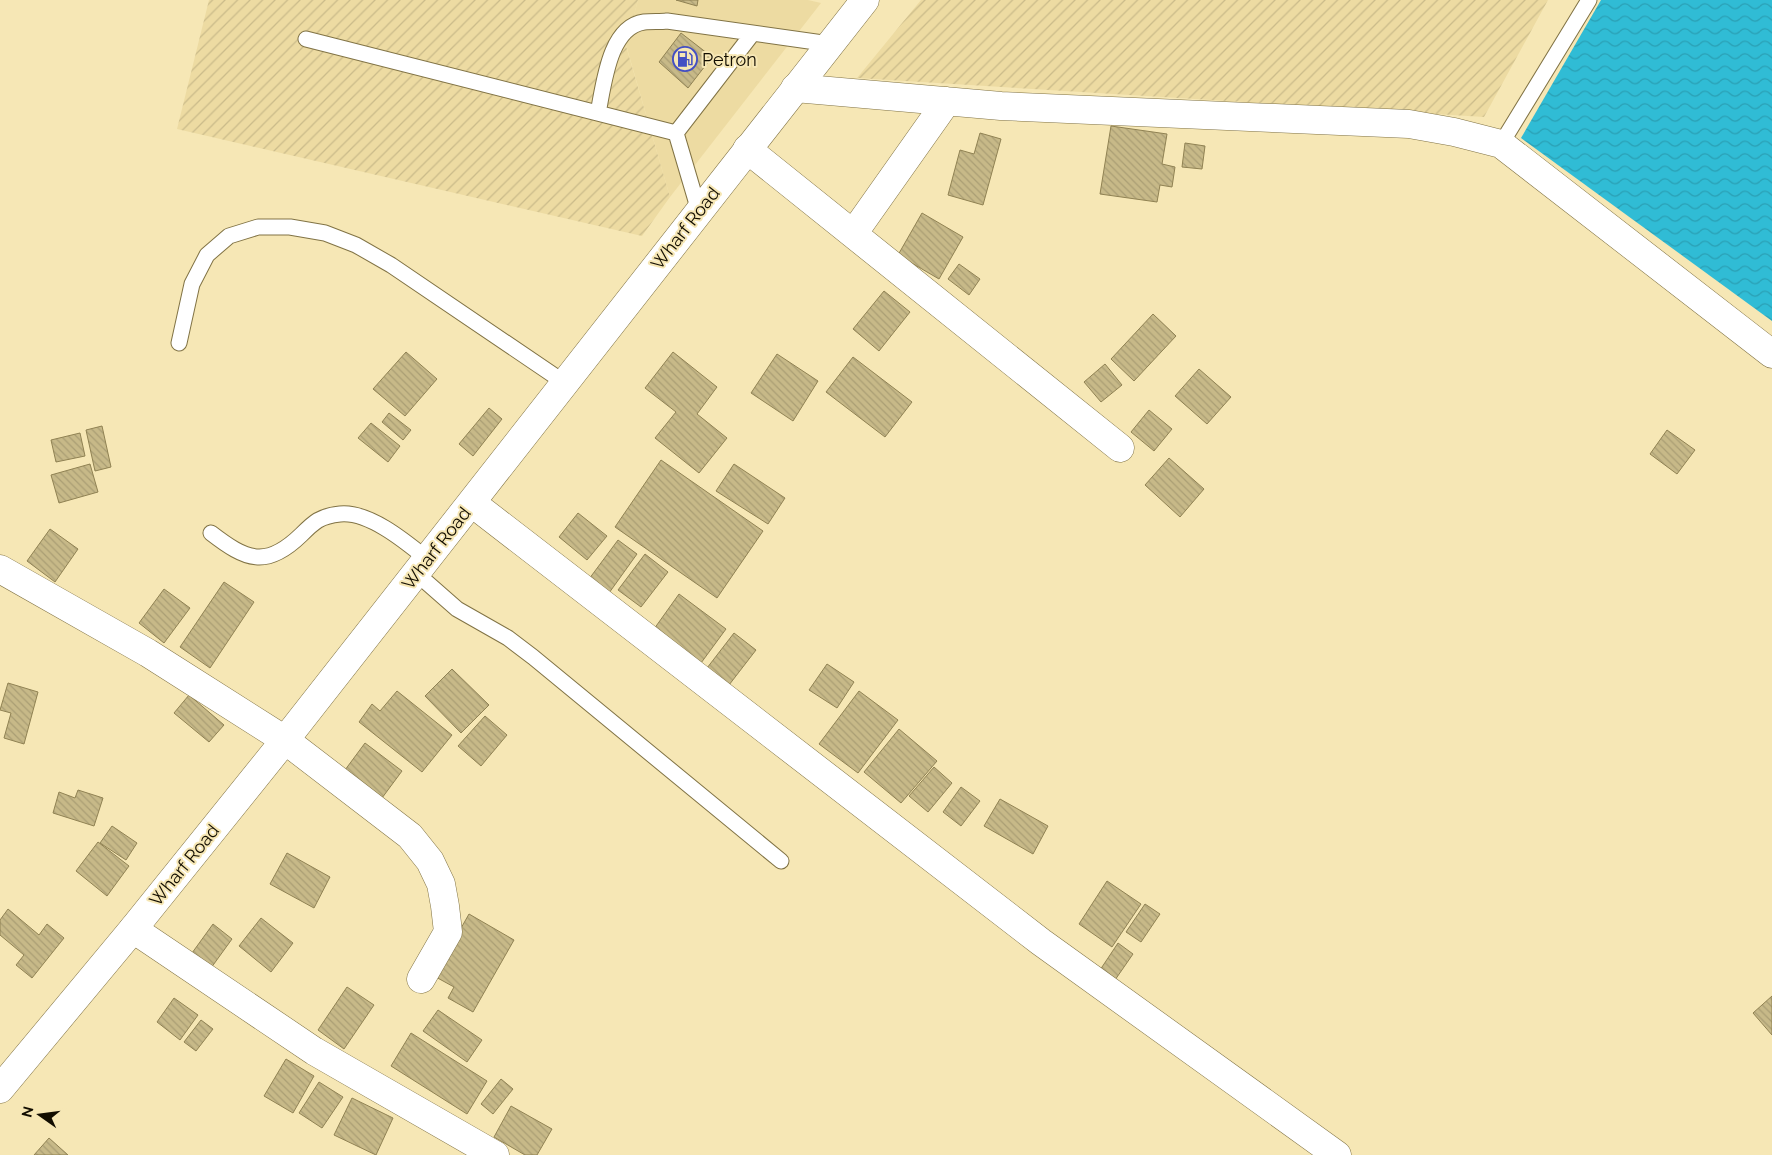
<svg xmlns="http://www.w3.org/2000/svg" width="1772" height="1155" viewBox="0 0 1772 1155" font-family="Raleway,sans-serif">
<defs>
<pattern id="industrial-furrows" width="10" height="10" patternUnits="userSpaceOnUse" patternTransform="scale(1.25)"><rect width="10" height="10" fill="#eddba2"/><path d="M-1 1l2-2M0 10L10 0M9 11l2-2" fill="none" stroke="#cabb8a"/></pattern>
<pattern id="water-waves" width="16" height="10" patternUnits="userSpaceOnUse" patternTransform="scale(1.25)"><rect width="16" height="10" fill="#30bcd5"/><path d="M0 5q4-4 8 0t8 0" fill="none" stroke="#2aa0b5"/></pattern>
<pattern id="building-back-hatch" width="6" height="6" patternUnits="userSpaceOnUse" patternTransform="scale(1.25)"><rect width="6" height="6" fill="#c7b988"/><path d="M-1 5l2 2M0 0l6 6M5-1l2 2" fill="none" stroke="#aa9e74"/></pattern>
</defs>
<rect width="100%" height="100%" fill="#f6e7b5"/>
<!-- built -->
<path fill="#eddba2" d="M638,0H808L821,3L670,197L626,45Z"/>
<!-- industrial -->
<path fill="url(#industrial-furrows)" d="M209,0H638L626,46L670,197L642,236L177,129Z
M921,0H1548L1484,117L857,78Z"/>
<!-- water -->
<path fill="url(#water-waves)" d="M1601,0H1772V321L1521,138Z"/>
<!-- building -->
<path fill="url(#building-back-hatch)" stroke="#908253" d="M676,0H698L697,6Z
M681,33L712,57L688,88L659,62Z
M1111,126L1167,134L1162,164L1175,167L1172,187L1160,185L1157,202L1100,194Z
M980,133L1001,139L983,205L948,195L960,150L974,154Z
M1185,143L1205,146L1202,169L1182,167Z
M922,213L963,237L939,279L898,255Z
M959,264L980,279L969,295L948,279Z
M884,291L910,312L879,351L853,329Z
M1153,314L1176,336L1134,381L1111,359Z
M406,352L437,379L405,416L373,389Z
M673,352L717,387L697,414L727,438L699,473L655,438L676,412L645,388Z
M777,354L818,381L793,421L751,393Z
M853,357L912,402L885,437L826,392Z
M1105,364L1122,385L1101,402L1084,382Z
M1199,369L1231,397L1207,424L1175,396Z
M489,408L502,419L473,456L459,444Z
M1149,410L1172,429L1154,451L1131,432Z
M389,413L411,430L403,440L382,422Z
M371,423L400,446L388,462L358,438Z
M102,426L111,467L95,471L86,430Z
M1667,430L1695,450L1677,474L1650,454Z
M80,433L85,456L56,462L51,440Z
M1169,458L1204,489L1180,517L1145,485Z
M661,460L763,531L717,598L615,527Z
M90,464L98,492L59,503L51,475Z
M734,464L785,498L768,524L716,491Z
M578,513L607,536L587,560L559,537Z
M50,529L78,549L55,582L27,561Z
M618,540L637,554L609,593L589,579Z
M645,554L668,572L641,607L618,590Z
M224,582L254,602L210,668L180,647Z
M164,589L190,608L164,643L139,623Z
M679,594L726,629L701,663L654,629Z
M734,633L756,650L729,685L707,668Z
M827,664L854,682L837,708L809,690Z
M452,669L489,705L461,733L425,696Z
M8,683L38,692L24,744L4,738L11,713L0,710Z
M397,691L452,735L422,772L359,722L372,704L380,711Z
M859,691L898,720L858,773L819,744Z
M189,695L224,725L209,742L174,713Z
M485,716L507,735L481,766L458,746Z
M899,729L937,761L901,803L864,772Z
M365,743L402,771L382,798L345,770Z
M934,767L952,783L928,812L909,796Z
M961,787L980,801L961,826L943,812Z
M78,790L103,798L94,826L53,813L59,792L75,798Z
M1000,799L1048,826L1033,854L984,826Z
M112,826L137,843L126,860L100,843Z
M98,842L129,866L107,896L76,871Z
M287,853L330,877L314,908L270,884Z
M1107,881L1141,904L1112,947L1079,924Z
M1145,904L1160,914L1141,942L1126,932Z
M8,909L39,935L47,924L64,938L32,978L16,965L24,955L0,935V920Z
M469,914L514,940L473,1012L448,998L454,987L434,976Z
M261,918L293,943L271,972L239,946Z
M213,924L232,939L211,968L192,953Z
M1118,943L1133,954L1115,980L1100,970Z
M347,987L374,1005L344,1049L318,1030Z
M1772,996V1035L1753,1013Z
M174,998L198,1015L180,1040L157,1022Z
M438,1010L482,1040L467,1062L423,1031Z
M201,1020L213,1029L196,1051L184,1042Z
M411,1033L487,1081L467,1114L391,1066Z
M286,1059L314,1076L293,1113L264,1096Z
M501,1079L513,1089L493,1114L481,1104Z
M319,1082L343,1097L322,1128L299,1113Z
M352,1098L393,1118L376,1155L334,1135Z
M511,1106L552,1129L537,1155H525L494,1137Z
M49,1138L68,1155H34Z"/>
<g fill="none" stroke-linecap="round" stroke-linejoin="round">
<defs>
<path id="service" d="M306,39L676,133
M598,113C604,84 609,27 644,22C652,21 660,22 667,21L830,44
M676,133L753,33
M676,133L699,211
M1501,144L1589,0
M179,343L192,284L207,255L229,236L258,227H290L325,233L356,245L391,265L565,383
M211,533C246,560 266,569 301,535C314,522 320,516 340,514C369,511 406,542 427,559
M416,573L457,609L508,638L533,657L781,861"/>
<path id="minor" d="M795,88L1001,106L1409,124L1454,132L1501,144L1772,354
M747,149L1120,448
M853,234L947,101
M472,503L1041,942L1337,1155
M285,740L410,836L430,861L441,884L445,906L448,932L421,979
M133,929L314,1051L495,1155"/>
<path id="tertiary" d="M0,569L148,653L285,740"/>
<path id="secondary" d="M0,1089L133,929L285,740L865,0"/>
</defs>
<!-- service casing -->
<use href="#service" stroke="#817345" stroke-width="17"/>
<!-- minor casing -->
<use href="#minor" stroke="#817345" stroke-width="29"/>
<!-- tertiary casing -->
<use href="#tertiary" stroke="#817345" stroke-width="29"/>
<!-- secondary casing -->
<use href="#secondary" stroke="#817345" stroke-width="29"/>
<!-- service -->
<use href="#service" stroke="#fff" stroke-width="15"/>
<!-- minor -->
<use href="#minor" stroke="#fff" stroke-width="28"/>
<!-- tertiary -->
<use href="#tertiary" stroke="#fff" stroke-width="28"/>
<!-- secondary -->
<use href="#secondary" stroke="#fff" stroke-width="28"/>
</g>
<!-- icons -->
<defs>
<symbol id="fuel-ring" viewBox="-11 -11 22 22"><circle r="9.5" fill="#f6e7b5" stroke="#434fc3" stroke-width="1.5"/><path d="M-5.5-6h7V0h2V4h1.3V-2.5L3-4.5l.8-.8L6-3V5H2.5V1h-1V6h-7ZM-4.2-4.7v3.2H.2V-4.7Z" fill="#434fc3"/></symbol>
</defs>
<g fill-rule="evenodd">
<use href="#fuel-ring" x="671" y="45" width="28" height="28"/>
</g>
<g text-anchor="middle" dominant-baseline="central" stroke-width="4" stroke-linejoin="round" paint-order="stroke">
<!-- poi labels -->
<g font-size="18" fill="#120d00" stroke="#f6e7b5" text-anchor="start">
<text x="702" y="59">Petron</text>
</g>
<!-- street labels -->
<g font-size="18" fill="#120d00" stroke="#f6e7b5">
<text transform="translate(685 228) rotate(-52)">Wharf Road</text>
<text transform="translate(436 548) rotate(-52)">Wharf Road</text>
<text transform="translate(184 865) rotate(-51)">Wharf Road</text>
</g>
</g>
<!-- north arrow -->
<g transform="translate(40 1115) rotate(284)" stroke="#f6e7b5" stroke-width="4" paint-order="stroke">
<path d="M0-4L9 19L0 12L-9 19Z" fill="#120d00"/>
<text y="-8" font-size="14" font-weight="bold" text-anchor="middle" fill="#120d00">N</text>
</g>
</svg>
